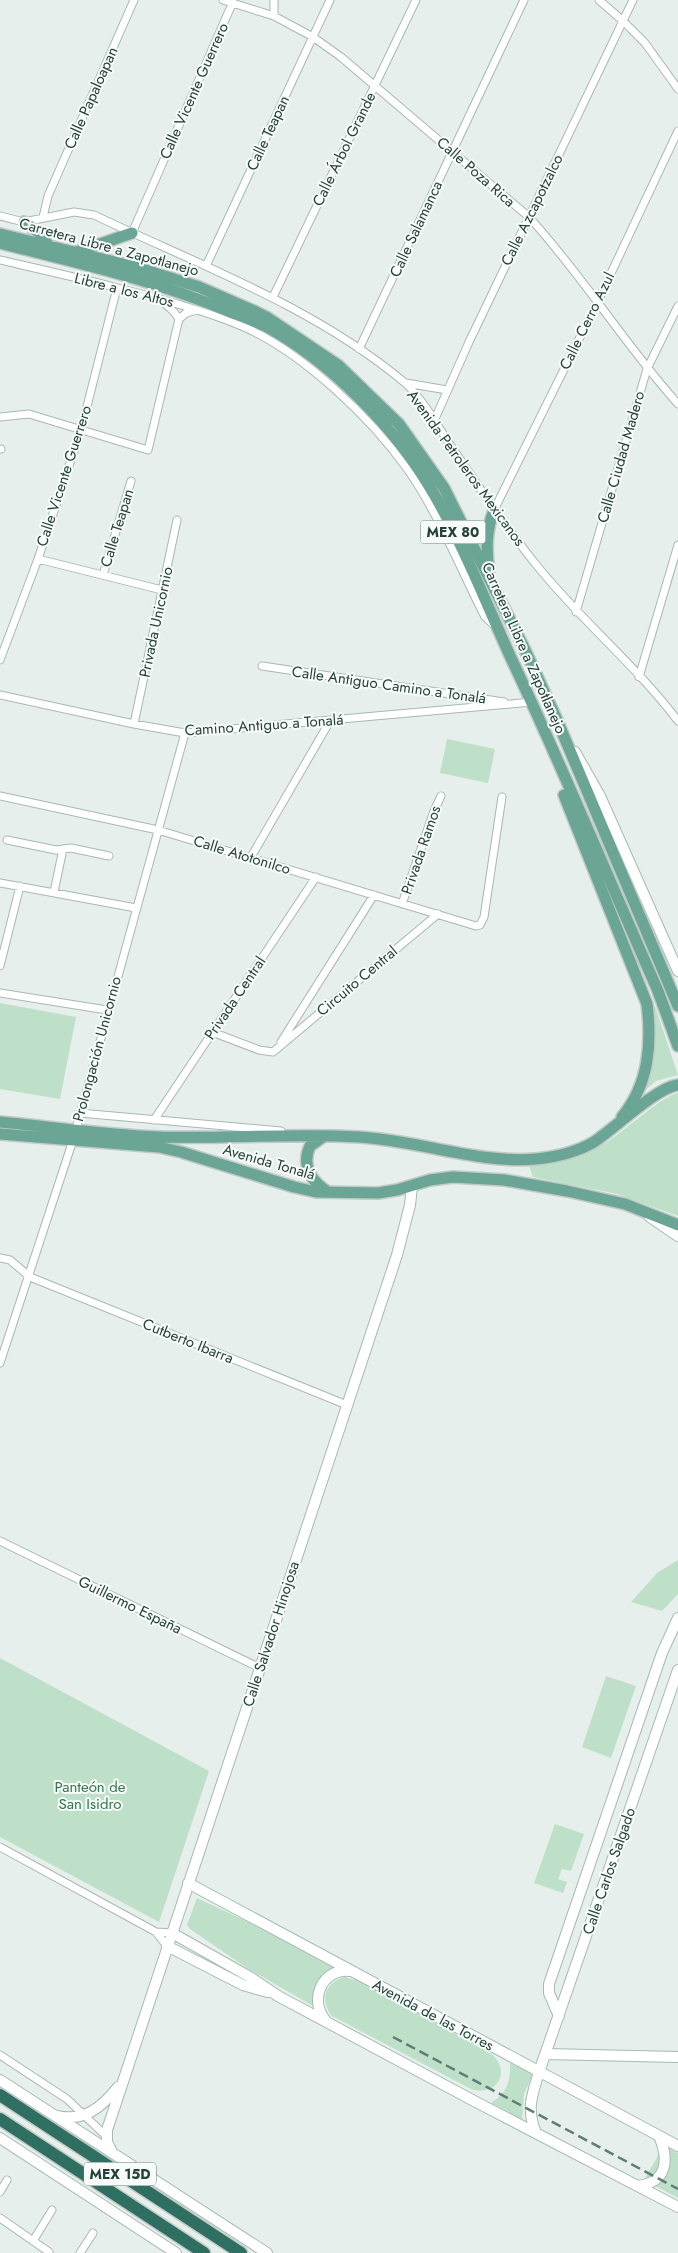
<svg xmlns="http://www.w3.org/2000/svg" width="678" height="2253" viewBox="0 0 678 2253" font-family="Jost,sans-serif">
<rect width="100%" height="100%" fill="#e6efeb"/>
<!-- green -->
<path fill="#bfe0c8" d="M447,739L495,749L488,783L440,773Z
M0,1003L76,1017L60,1099L0,1089Z
M655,1006L678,1075L656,1081L643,1092C653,1059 657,1041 651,1007Z
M678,1093V1216L617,1194L533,1177L529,1166C556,1161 584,1156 607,1142C626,1130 659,1098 678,1093Z
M678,1560V1594L662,1611L631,1602L657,1573Z
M0,1658L209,1771L159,1922L0,1837Z
M606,1676L636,1686L611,1758L582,1747Z
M555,1824L584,1834L571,1871L562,1869L558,1879L567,1882L563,1893L534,1883Z
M197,1898L246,1921L334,1968C318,1978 312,1987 313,2006L247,1968L190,1929L187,1925Z
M345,1977L359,1981L490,2053C513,2070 497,2098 471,2089L332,2016C319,2000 325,1982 345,1977Z
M510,2062L533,2074L524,2094L522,2119L491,2103C507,2093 511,2081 510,2062Z
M664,2145L678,2153V2198L644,2180Z"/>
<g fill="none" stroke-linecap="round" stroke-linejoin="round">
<defs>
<path id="street" d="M223,0L274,16L313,37L341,57L529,217C583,276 625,345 678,404
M599,0L623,21L645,43L678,89
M274,16V0
M0,216L24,222L74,212L94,215C199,265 313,306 404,382C423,399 437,425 451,446C478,486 504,525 534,562C578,618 635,664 678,721
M43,217L48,196L134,0
M132,233L232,4
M0,260C39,269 79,278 118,288C161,299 203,310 244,327C303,353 371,418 408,470C439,515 460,568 485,617L495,626
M206,266L330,0
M273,297L416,0
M161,300L174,312L179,319
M359,349L524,0
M406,383L447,390
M0,417L29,414L148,450L179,319L186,313L197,310
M434,421L469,342L633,0
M0,449H1
M494,510L597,303L678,131
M38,559L162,590
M103,575L131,481
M576,612L647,369L678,306
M0,660L38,559L81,430L117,288
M262,666L504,702
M639,677L678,545
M0,695L134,724L185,733L532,702
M134,724L177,520
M0,796L158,830L476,926L480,925L484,917L502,797
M7,840L56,850L71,848L109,856
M251,857L330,721
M0,883L136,908
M54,892L63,849
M402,904L434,811L441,796
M0,966L20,886
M0,993L107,1010
M212,1032L259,1050L273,1052L438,914
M281,1042L374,895
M80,1113L281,1131
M154,1120L316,877
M0,1258L10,1260L30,1277L347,1405
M0,1363L73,1140L185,733
M0,1541L260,1668
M0,1847L156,1932L172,1933
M156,1932L167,1946
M0,2055L67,2099L106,2136
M0,2192L7,2180
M0,2218L49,2252
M33,2241L52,2210
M80,2253L93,2233"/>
<path id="secondary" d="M575,752L600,796L678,971
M650,1217L678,1236
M188,1883L678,2146
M172,1933L250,1977L278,1996L476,2102L678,2207
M167,1946L243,1985L267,1992
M559,2016L549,1993V1984L662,1653L678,1618
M326,2021C308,2000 322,1968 350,1971
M546,2054L678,2057
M0,2080L267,2253
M58,2116C84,2122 102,2107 118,2087
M536,2133C526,2108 532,2096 539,2072L678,1670
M0,2138L176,2253
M112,2152L107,2142V2130L397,1255L410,1205L412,1186
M638,2186C668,2182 669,2159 659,2136"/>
<path id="primary" d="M24,222L41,234L48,245
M0,234L139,268L199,287L254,311L268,318L338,365L399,424L444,488L525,650L557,720L678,1006
M0,243C78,263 156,280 230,312C242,316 254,321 265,326C331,362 396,428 434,494C464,546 486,603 511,658C563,768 609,880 658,991L678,1046
M77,252L132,233
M489,571C486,549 486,531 494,510
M564,795L647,1004C652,1044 649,1084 622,1117
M0,1122C53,1127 106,1135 159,1137C225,1139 293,1133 359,1137C418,1140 477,1164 536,1159C556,1157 577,1152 594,1142C614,1129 657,1087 678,1085
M0,1134L159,1147L181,1152L294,1187L316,1192L378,1193L397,1190L430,1180L453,1177L504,1180L567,1191L625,1204L678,1225
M324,1136L310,1146C301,1166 311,1181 328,1192"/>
<path id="highway" d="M0,2095L241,2253
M0,2119L204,2253"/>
</defs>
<!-- street casing -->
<use href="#street" stroke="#a8b8b2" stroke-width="9"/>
<!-- secondary casing -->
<use href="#secondary" stroke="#a4bbb3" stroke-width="12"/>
<!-- primary casing -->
<use href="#primary" stroke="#c2cac8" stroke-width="14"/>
<!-- highway casing -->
<use href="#highway" stroke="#c2cac8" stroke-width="15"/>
<!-- street -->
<use href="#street" stroke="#fff" stroke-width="7"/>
<!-- secondary -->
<use href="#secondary" stroke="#fff" stroke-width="10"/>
<!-- primary -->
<use href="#primary" stroke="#6aa596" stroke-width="11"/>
<!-- highway -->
<use href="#highway" stroke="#2f6f62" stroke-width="12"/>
<!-- rail -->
<path stroke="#5f7d75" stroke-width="2.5" stroke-dasharray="10 5" stroke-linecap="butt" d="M393,2037L678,2189"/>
</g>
<g text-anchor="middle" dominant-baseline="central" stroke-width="4" stroke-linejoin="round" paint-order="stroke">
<!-- shield labels -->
<g fill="#f7fbf9" stroke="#637a73" stroke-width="1">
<rect x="420.5" y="520.5" width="65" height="23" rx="4"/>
<rect x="84" y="2162.5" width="72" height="23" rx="4"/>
</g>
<g font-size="14" font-weight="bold" fill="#24423a">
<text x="453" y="532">MEX 80</text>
<text x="120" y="2174">MEX 15D</text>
</g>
<!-- street labels -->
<g font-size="15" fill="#24423a" stroke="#f7fbf9">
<text transform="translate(194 91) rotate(-66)">Calle Vicente Guerrero</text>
<text transform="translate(91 98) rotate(-66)">Calle Papaloapan</text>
<text transform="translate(268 133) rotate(-65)">Calle Teapan</text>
<text transform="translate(344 149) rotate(-64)">Calle Árbol Grande</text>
<text transform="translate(476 172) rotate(41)">Calle Poza Rica</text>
<text transform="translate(532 210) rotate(-64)">Calle Azcapotzalco</text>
<text transform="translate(416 229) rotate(-65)">Calle Salamanca</text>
<text transform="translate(109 247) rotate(15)">Carretera Libre a Zapotlanejo</text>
<text transform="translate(124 290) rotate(14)">Libre a los Altos</text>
<text transform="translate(587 321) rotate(-64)">Calle Cerro Azul</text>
<text transform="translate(621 457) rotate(-74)">Calle Ciudad Madero</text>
<text transform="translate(466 468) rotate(54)">Avenida Petroleros Mexicanos</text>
<text transform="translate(64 476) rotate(-72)">Calle Vicente Guerrero</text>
<text transform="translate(117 528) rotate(-73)">Calle Teapan</text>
<text transform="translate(156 622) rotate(-78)">Privada Unicornio</text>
<text transform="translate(524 648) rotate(66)">Carretera Libre a Zapotlanejo</text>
<text transform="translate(389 685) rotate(8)">Calle Antiguo Camino a Tonalá</text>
<text transform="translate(264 725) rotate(-4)">Camino Antiguo a Tonalá</text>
<text transform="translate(421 850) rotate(-71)">Privada Ramos</text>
<text transform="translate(242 855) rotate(17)">Calle Atotonilco</text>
<text transform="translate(357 981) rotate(-40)">Circuito Central</text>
<text transform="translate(235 998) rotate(-56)">Privada Central</text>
<text transform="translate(97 1049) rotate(-75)">Prolongación Unicornio</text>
<text transform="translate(269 1162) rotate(16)">Avenida Tonalá</text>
<text transform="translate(188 1341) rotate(22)">Cutberto Ibarra</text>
<text transform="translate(130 1605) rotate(26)">Guillermo España</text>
<text transform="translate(271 1634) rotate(-72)">Calle Salvador Hinojosa</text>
<text transform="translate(609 1871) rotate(-71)">Calle Carlos Salgado</text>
<text transform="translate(433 2015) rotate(28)">Avenida de las Torres</text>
</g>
<!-- park labels -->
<g font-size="15" fill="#2d7a4b" stroke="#f7fbf9">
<text x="90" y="1787">Panteón de<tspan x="90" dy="17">San Isidro</tspan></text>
</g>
</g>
</svg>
